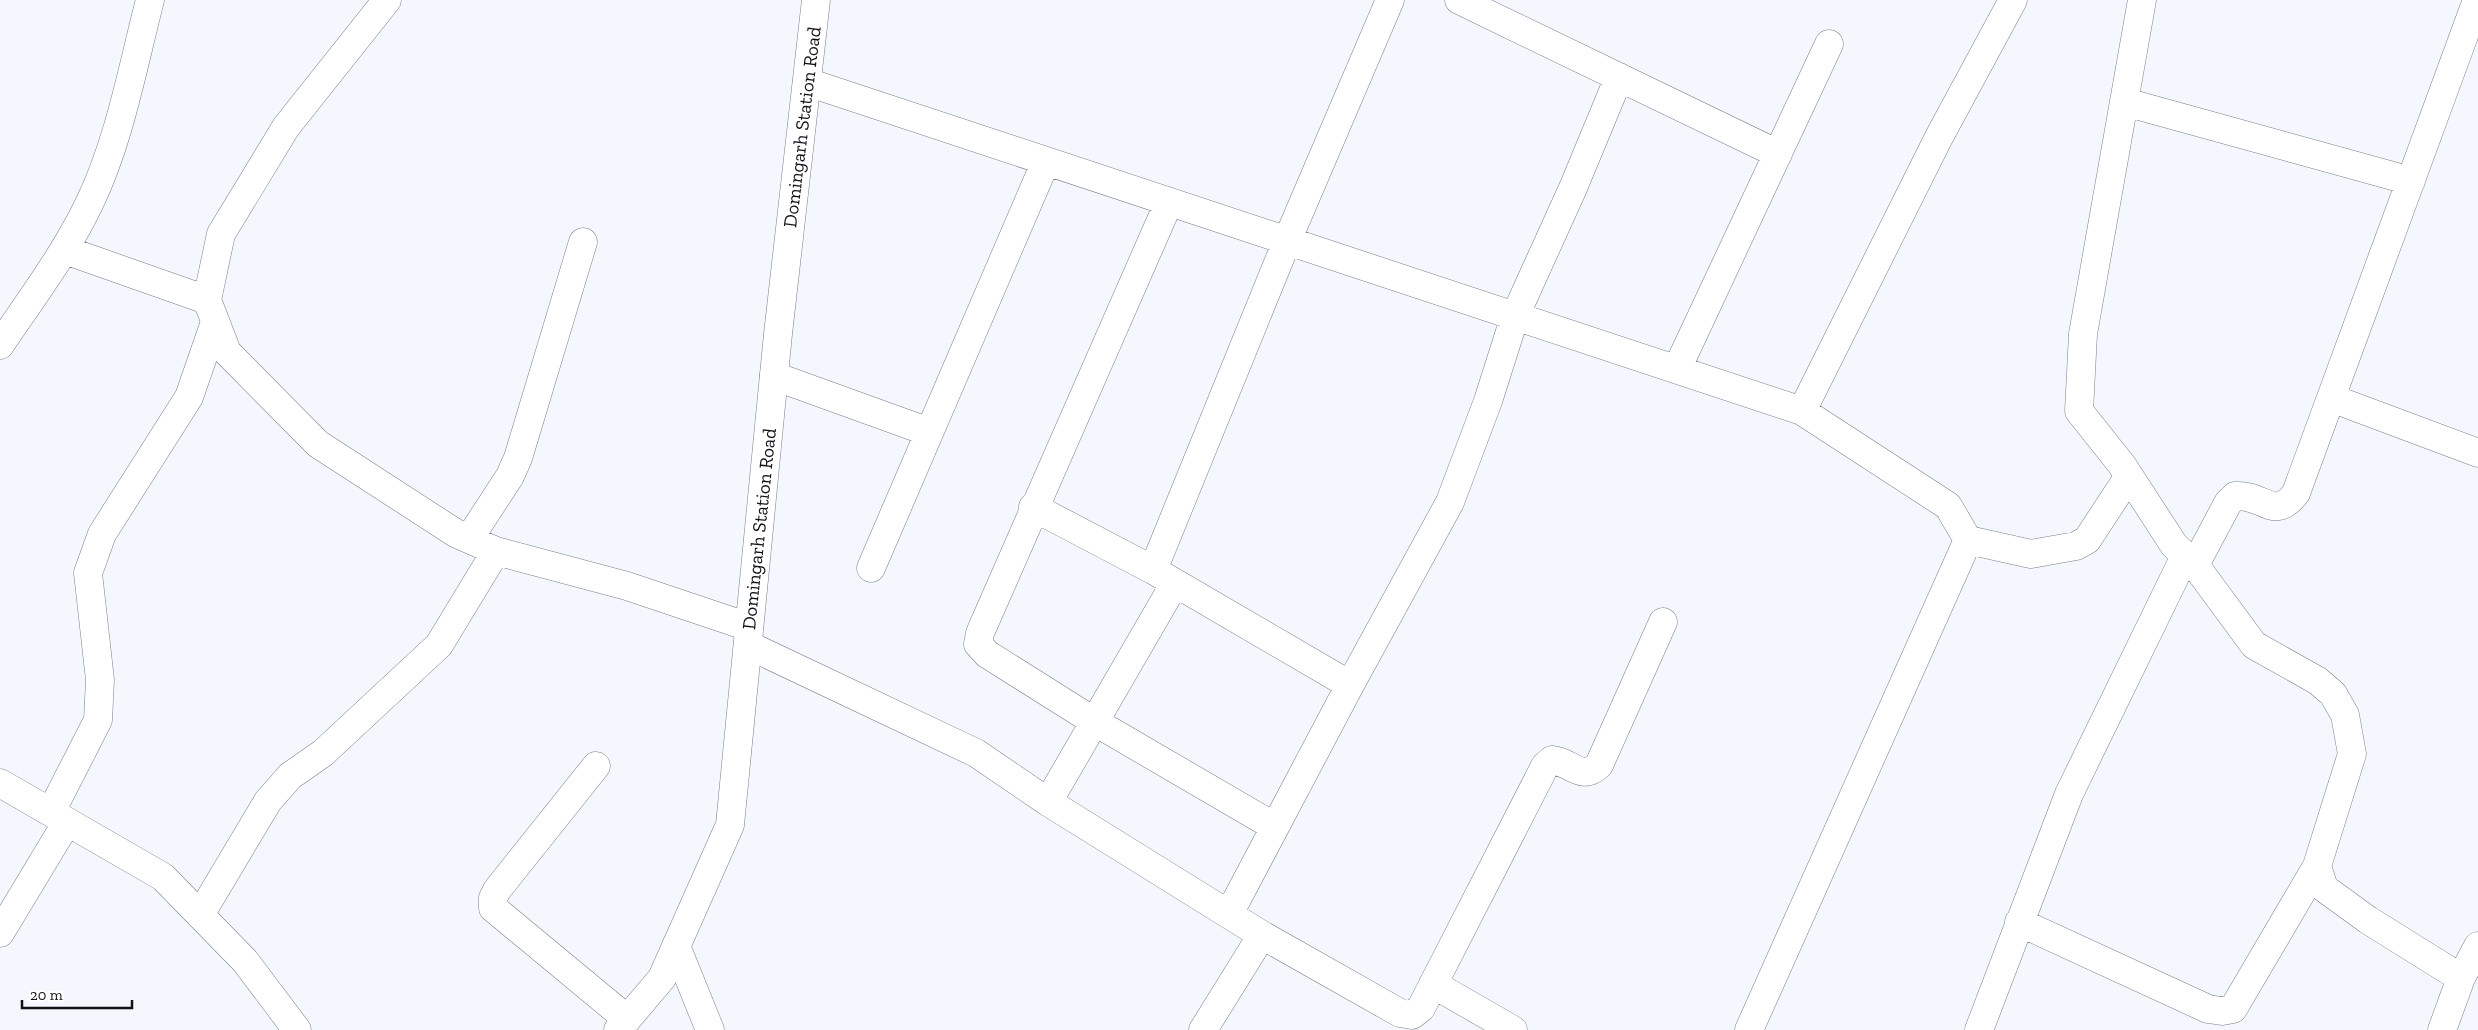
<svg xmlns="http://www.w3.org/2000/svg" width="2478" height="1030" viewBox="0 0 2478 1030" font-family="'Zilla Slab',serif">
<rect width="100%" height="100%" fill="#f4f7fe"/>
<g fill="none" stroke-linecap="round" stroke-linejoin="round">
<defs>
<path id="minor" d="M387,0L286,127L221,234L207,300L227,352L318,444L457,534L496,551L627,586L749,627
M1459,0L1778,154
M2142,0L2083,334L2079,411L2122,465L2174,545L2195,565L2254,645L2318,681L2333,694L2345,715L2352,754L2317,866L2324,888L2368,920L2461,978
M807,82L1802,411L1948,506L1968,540L1749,1030
M2125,102L2411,181
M1169,202L980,633L978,644L987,654L1095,722L1275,827
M65,250L207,300
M0,345C31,299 65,254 89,204C119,143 133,66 150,0
M1677,369L1829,44
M774,376L929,432
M2331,398L2478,453
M1802,411L1939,137L2013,0
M1033,507L1153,570
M469,539L510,476L518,458L583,242
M1968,540L2031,554L2076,546L2087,540L2129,476
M2195,565L2228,503L2235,496C2264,494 2274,522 2296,493L2477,0
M871,568L1046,161
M748,645L976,753L1048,802L1262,935L1400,1013L1412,1015L1421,1008L1545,766L1552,760C1572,762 1581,782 1599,765L1663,622
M1350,685L1153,570L1287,241L1390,0
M596,766L497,890L493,898V908L627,1019
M0,783L163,877L245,961L297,1030
M1048,802L1175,583
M51,812L98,720L100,680L88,573L102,534L189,397L215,322
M1229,914L1350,685L1450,502L1488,401L1515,316L1573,188L1619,77
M200,915L268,801L290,776L323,753L439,645L496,551
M2019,922L2208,1009L2222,1011L2233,1009L2317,866
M0,933L67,822
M676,946L710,1030
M1433,984L1513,1030
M1203,1030L1262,935
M1979,1030L2069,794L2185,556
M2442,1030L2461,978L2478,946"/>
<path id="tertiary" d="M618,1030L662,978L730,825L778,334L816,0"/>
</defs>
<!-- minor casing -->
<use href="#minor" stroke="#797f88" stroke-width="29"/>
<!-- tertiary casing -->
<use href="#tertiary" stroke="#797f88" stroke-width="29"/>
<!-- minor -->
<use href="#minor" stroke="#fff" stroke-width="28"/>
<!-- tertiary -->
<use href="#tertiary" stroke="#fff" stroke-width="28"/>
</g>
<g text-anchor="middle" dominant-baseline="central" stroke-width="4" stroke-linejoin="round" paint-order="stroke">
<!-- street labels -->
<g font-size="19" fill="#101215" stroke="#fff">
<text transform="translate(802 127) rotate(-83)">Domingarh Station Road</text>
<text transform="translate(759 529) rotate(-84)">Domingarh Station Road</text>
</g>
</g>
<!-- scale -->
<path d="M22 1000v8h110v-8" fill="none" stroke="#101215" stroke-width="2.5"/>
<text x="30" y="1000" font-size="15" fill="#101215" stroke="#ffffff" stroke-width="4" paint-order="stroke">20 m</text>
</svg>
